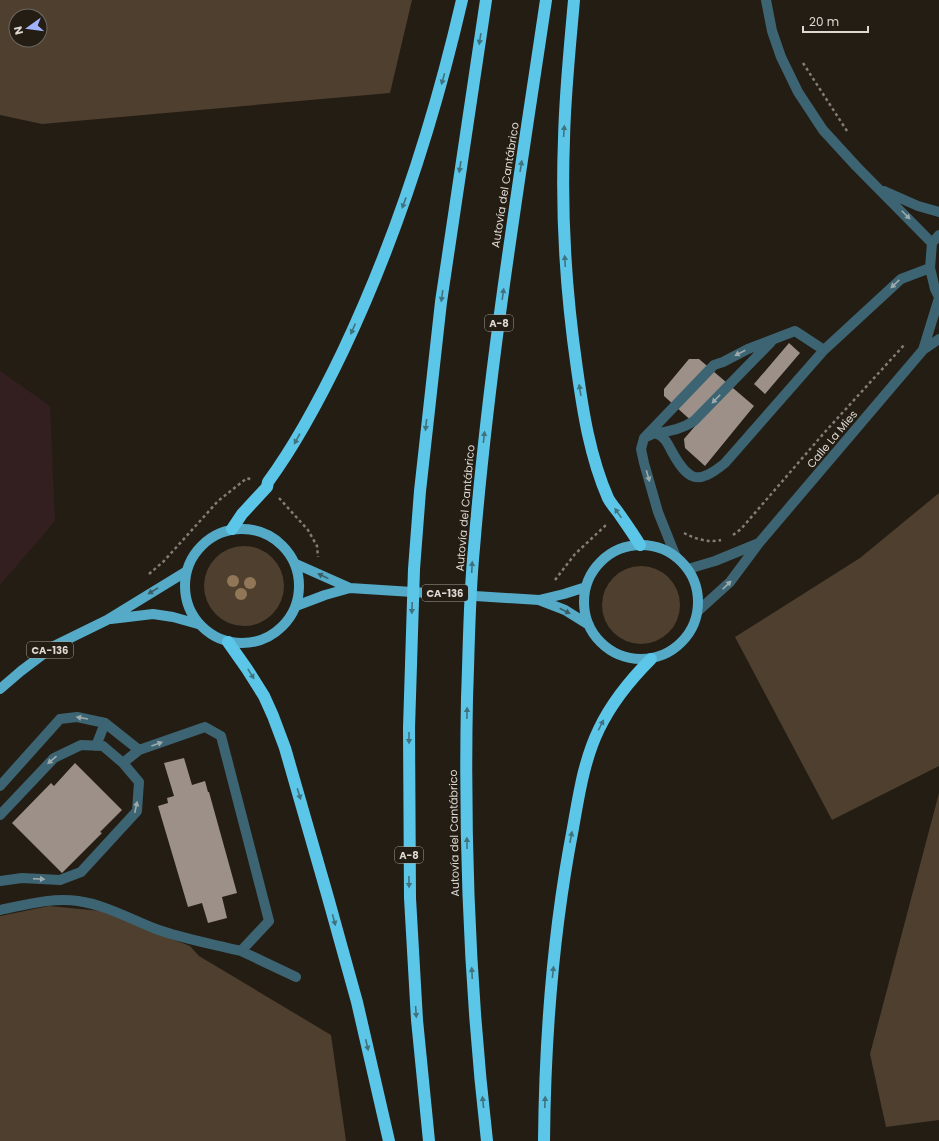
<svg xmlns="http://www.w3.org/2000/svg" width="939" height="1141" viewBox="0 0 939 1141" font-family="Poppins,sans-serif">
<rect width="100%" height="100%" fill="#241d14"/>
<!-- education -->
<path fill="#331f20" d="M0,371L50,406L55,521L0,585Z"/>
<!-- green -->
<path fill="#4e3f2e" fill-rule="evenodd" d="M0,0H412L390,93L42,124L0,115ZM16,16H40V40H16Z
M939,493V766L832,820L735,637L860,558Z
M204 586a40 40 0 1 1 80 0a40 40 0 1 1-80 0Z
M602 605a39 39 0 1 1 78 0a39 39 0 1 1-78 0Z
M939,793V1120L886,1127L870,1054Z
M49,906L101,911L190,946L199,956L331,1035L346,1141H0V916Z"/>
<!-- building -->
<path fill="#9d9088" d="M789,343L800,353L765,394L754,384Z
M689,359H699L754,406L705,466L685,448L684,439L696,425L664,396V389Z
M184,758L192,785L205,781L208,792H209L237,893L222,897L227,918L208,923L202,903L188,907L158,806L168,803L167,798L174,796L164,763Z
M75,763L122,810L100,832L102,833L62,873L12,823L51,783L54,786Z"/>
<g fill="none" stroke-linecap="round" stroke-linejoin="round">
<!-- path -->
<path stroke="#837d76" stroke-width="2.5" stroke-dasharray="3 3" stroke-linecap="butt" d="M803,63L847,131
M279,498L308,530L317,546L318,557
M684,533C695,539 709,543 721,540
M733,535L741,529L824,433L905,344
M149,574L164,561L218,501L247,478L252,480
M555,580L575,554L606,525"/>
<!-- minor -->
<path stroke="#3d6472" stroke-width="10" d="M766,0L772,31L781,57L798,92L823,130L856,166L932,243
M884,191L918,206L939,212
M939,235L932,243L930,268L935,289L939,297
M923,350L939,298
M655,433C669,432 682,429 694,421L771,342
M644,438L655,433C664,436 667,442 671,450C688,481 697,486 725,463L824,350L901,279L930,268
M676,557L658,512L644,463L641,449L644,438L714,365L723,362L748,349L795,331L824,350
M688,569L715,561L759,543
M698,611L730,582L759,543L923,350L939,339
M96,746L105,723
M0,786L60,719L77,717L105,723L139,750
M0,815L54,758L81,745L103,746L123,763L139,782L137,811L81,872L60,880L22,878L0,881
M0,910C25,905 53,897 78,901C106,905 130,919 156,929C183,939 213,944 241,951L269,921L221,736L205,727L139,750L123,763
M241,951L296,977"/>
<!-- major -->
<path stroke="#54aac7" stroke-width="10" d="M185 586a57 57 0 1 1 114 0a57 57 0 1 1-114 0Z
M584 602a57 57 0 1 1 114 0a57 57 0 1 1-114 0Z
M296,564L350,588
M539,600L565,610L589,625
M296,606L325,595L350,588L539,600L564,594L586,587
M111,619L153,614L173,617L198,624
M0,689L21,671L54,646L107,620L187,571"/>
<!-- highway -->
<path stroke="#5cc6e9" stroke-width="12" d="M574,0C570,46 565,93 564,139C561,216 566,293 577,369C583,412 590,457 608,498C611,504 616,509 620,515C627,525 634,535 640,545
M232,529L242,514L267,487L268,482C298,441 321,397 343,351C396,239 434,121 462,0
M228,642L247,669L264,696L273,716L285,748L327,894L357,1002L389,1141
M429,1141L417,1020L410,898L409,728L414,569L420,491L441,302L486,0
M487,1141C470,994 464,846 467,698C469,648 469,598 474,548C489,364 519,182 546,0
M544,1141C545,1036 553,931 573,828C579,794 584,760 599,729C612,702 630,680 651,659"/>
</g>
<!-- trees -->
<g fill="#917758">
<circle cx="233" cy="581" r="6"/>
<circle cx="250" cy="583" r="6"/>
<circle cx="241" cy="594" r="6"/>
</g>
<!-- one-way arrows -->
<defs><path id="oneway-solid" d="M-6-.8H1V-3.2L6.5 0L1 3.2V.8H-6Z"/></defs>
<g fill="#40727e">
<use href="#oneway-solid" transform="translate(480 39) rotate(99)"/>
<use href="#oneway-solid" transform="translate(443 79) rotate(106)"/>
<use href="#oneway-solid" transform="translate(564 131) rotate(-86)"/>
<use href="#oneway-solid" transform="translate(521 166) rotate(-81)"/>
<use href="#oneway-solid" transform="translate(460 167) rotate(99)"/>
<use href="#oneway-solid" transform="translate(404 203) rotate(110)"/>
<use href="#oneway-solid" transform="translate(565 261) rotate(-93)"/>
<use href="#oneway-solid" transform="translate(503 294) rotate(-82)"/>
<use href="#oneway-solid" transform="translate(442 296) rotate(98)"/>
<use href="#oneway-solid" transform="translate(353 329) rotate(114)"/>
<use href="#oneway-solid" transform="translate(580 390) rotate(-99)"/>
<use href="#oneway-solid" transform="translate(426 425) rotate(96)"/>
<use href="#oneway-solid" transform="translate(484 437) rotate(-84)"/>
<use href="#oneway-solid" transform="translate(297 439) rotate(119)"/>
<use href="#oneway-solid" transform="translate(618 513) rotate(-125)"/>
<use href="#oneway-solid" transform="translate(472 567) rotate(-87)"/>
<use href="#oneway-solid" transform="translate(412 608) rotate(92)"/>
<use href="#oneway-solid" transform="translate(251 674) rotate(58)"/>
<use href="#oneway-solid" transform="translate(467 713) rotate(-89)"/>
<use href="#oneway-solid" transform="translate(601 725) rotate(-63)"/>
<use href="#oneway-solid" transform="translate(409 738) rotate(90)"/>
<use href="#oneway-solid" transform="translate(299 794) rotate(73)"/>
<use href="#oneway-solid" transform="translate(571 837) rotate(-79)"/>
<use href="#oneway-solid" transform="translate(467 843) rotate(-91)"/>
<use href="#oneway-solid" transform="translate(409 882) rotate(89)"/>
<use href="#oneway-solid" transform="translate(334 920) rotate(75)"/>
<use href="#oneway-solid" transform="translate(553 972) rotate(-84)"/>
<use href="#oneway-solid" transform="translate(472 973) rotate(-93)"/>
<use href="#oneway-solid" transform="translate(416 1012) rotate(86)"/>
<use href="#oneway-solid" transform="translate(367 1045) rotate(77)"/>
<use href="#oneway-solid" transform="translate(483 1102) rotate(-96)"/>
<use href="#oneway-solid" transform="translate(545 1102) rotate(-88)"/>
</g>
<g fill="#9daaac">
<use href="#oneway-solid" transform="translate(906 215) rotate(45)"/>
<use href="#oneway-solid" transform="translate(895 284) rotate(137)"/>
<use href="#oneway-solid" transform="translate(740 353) rotate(153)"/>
<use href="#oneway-solid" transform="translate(716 399) rotate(134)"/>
<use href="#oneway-solid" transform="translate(648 476) rotate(74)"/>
<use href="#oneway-solid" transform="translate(727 585) rotate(-44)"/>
<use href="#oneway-solid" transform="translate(82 718) rotate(-170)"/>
<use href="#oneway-solid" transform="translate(157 744) rotate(-20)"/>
<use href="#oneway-solid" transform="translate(52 760) rotate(139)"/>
<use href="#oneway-solid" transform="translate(136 807) rotate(-78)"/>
<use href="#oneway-solid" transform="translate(39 879) rotate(3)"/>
</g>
<g fill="#3a5c65">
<use href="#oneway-solid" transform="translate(323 576) rotate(-154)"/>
<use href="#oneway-solid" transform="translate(153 591) rotate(149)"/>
<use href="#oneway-solid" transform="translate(565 611) rotate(27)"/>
</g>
<g text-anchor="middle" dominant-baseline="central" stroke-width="4" stroke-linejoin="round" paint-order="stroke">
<!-- shield labels -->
<g fill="#241d14" stroke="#a6a099" stroke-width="1">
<rect x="485" y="315" width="28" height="16" rx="3"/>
<rect x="422" y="585" width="46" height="16" rx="3"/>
<rect x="27" y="642" width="46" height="16" rx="3"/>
<rect x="395" y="847" width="28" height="16" rx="3"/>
</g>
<g font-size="10" font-weight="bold" fill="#ddd8d2">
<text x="499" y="323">A-8</text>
<text x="445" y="593">CA-136</text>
<text x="50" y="650">CA-136</text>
<text x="409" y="855">A-8</text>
</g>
<!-- street labels -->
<g font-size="11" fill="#ddd8d2" stroke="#241d14">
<text transform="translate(505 185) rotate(-81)">Autovía del Cantábrico</text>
<text transform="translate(832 439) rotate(-50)">Calle La Mies</text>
<text transform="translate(465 508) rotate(-85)">Autovía del Cantábrico</text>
<text transform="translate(454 833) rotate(-91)">Autovía del Cantábrico</text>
</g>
</g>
<!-- north arrow -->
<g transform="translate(28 28) rotate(256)"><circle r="19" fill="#241d14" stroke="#6e6860"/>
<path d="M0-3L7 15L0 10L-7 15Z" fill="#a1b3fd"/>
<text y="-6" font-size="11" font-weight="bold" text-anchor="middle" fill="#ddd8d2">N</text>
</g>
<!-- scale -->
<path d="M803 26v6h65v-6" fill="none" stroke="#ddd8d2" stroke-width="2"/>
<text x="809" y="26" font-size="12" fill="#ddd8d2" stroke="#241d14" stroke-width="3" paint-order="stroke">20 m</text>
</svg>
